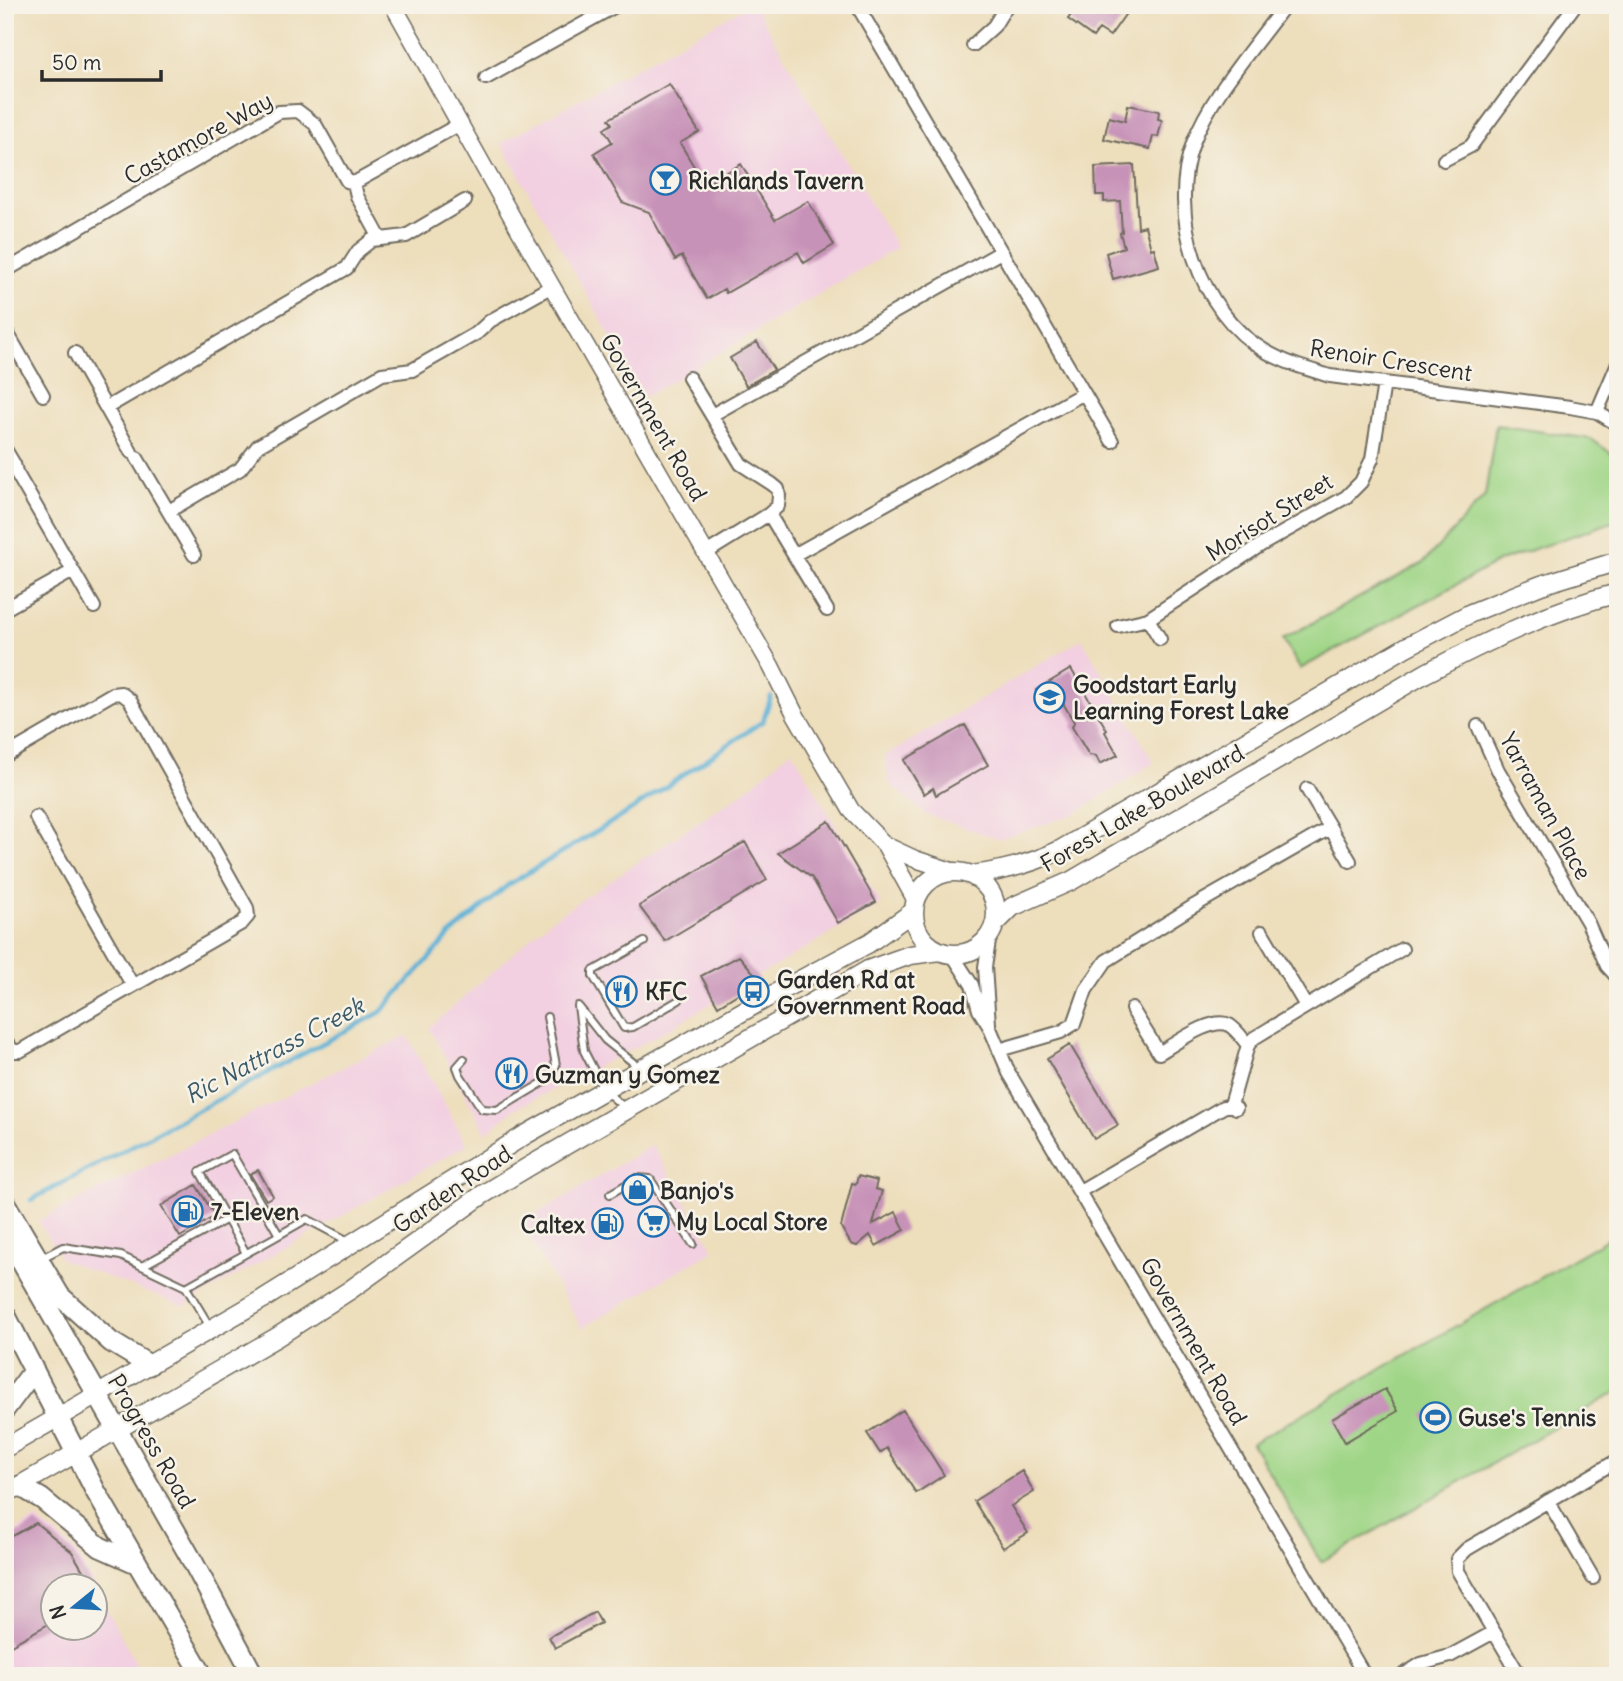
<svg xmlns="http://www.w3.org/2000/svg" width="1623" height="1681" viewBox="0 0 1623 1681" font-family="Delius,sans-serif">
<rect width="100%" height="100%" fill="#f7f3e8"/>
<filter id="ink" filterUnits="userSpaceOnUse"><feTurbulence type="fractalNoise" baseFrequency=".0143" numOctaves="2"/><feDisplacementMap in="SourceGraphic" scale="14" xChannelSelector="R" yChannelSelector="G"/><feConvolveMatrix kernelMatrix="1 2 1 2 8 2 1 2 1" color-interpolation-filters="sRGB"/></filter>
<filter id="wash" filterUnits="userSpaceOnUse"><feTurbulence type="fractalNoise" baseFrequency=".00686" numOctaves="4" result="noise"/><feDisplacementMap in="SourceGraphic" scale="28" xChannelSelector="R" yChannelSelector="G"/><feGaussianBlur stdDeviation="1.57" result="paint"/><feColorMatrix in="noise" values="0 0 0 0 0 0 0 0 0 0 0 0 0 0 0 0 0 1.4 0 .05"/><feComposite in="paint" operator="in"/></filter>
<g filter="url(#wash)">
<rect width="100%" height="100%" fill="#eddebc"/>
<!-- built -->
<path fill="#f2cfe1" d="M749,5H754L897,248L645,397L501,143Z
M1082,639L1154,763L1073,815L999,839L925,814L889,783L885,756Z
M792,750L881,904L651,1039L513,1110L486,1133L429,1028L551,920L742,793Z
M407,1035L467,1145L183,1306L61,1259L38,1221Z
M652,1145L714,1250L582,1328L521,1223Z
M36,1519L75,1551L94,1586H52V1628H94L95,1587L142,1676H5V1537Z"/>
<!-- green -->
<path fill="#9fd586" stroke="#658058" stroke-width="2" d="M1496,425L1591,439L1618,458V520L1500,561L1300,669L1283,639L1423,563L1485,496Z
M1618,1233V1391L1321,1562L1252,1443Z"/>
<g fill="none" stroke-linecap="round" stroke-linejoin="round">
<!-- stream -->
<path stroke="#5ab0d6" stroke-width="4.5" d="M31,1200L381,1012L450,935L508,885L630,811L763,721L771,697"/>
</g>
<g id="blocks">
<!-- building -->
<path fill="#c792b8" d="M1078,5H1118L1127,12L1110,36L1099,29L1093,37L1068,19Z
M669,84L699,132L680,143L705,185L741,164L775,220L808,201L834,245L804,263L798,252L726,293L724,289L707,299L682,256L675,260L649,212L622,202L594,153L612,142L604,129L612,124L609,119Z
M1128,105L1159,111L1158,119L1162,120L1158,137L1153,136L1150,149L1104,139L1109,117L1125,121Z
M1134,165L1138,228L1145,226L1151,249L1154,248L1159,266L1113,279L1106,253L1124,247L1120,233L1122,232L1120,201L1104,202V195H1096L1095,167Z
M757,342L774,370L746,386L730,358Z
M1071,669L1107,730L1105,732L1118,755L1100,764L1096,756L1089,755L1072,727L1074,722L1060,698L1045,707L1036,690Z
M965,725L988,765L936,795L933,788L924,794L904,760Z
M829,821L876,902L838,923L812,878L778,853Z
M745,842L767,880L665,941L639,906Z
M739,956L760,980L718,1006L701,976Z
M1070,1045L1118,1125L1094,1139L1047,1059Z
M258,1170L273,1196L266,1200L250,1174Z
M858,1176L877,1181L875,1189L882,1191L873,1224L896,1212L905,1230L876,1246L870,1235L857,1246L851,1244L841,1227L852,1183L856,1184Z
M196,1185L215,1216L180,1237L161,1206Z
M1385,1389L1398,1411L1345,1442L1332,1419Z
M1440,1406L1448,1421L1431,1430L1423,1415Z
M903,1410L944,1475L916,1493L887,1448L880,1453L867,1433Z
M1022,1471L1034,1492L1011,1506L1028,1533L1003,1548L974,1501Z
M36,1523L72,1552L92,1586H52V1622L9,1646L5,1638V1540Z
M595,1612L601,1623L555,1648L549,1637Z"/>
</g>
</g>
<g filter="url(#ink)">
<use href="#blocks" fill-opacity="0" stroke="#6f6a5e" stroke-width="2"/>
<g fill="none" stroke-linecap="round" stroke-linejoin="round">
<defs>
<path id="service" d="M644,942L593,971V976L624,1028L633,1027L679,1000
M578,1006L584,1051L604,1090L625,1108
M579,1007L605,1040L640,1068
M464,1059L457,1067L460,1075L482,1109L497,1110L549,1079L556,1065L547,1017
M610,1194L637,1178L650,1179L693,1244
M246,1253L200,1172L232,1154L279,1235L307,1219L348,1241
M40,1259L63,1247L121,1256L186,1287L279,1235
M142,1266L227,1219
M186,1287L210,1327"/>
<path id="minor" d="M857,5L1112,441
M1285,5C1255,46 1210,96 1193,143C1167,214 1199,312 1265,351C1285,363 1307,369 1330,376L1570,407L1597,412L1618,425
M973,45L994,26L1007,5
M486,78L617,5
M1444,160L1471,146L1575,5
M354,183L357,196L380,238
M5,271L279,112L298,111L315,124L347,181L354,183L460,124
M5,329L43,395
M75,353L131,452
M689,378L741,464L772,484L778,489L779,496L778,506L769,514L706,553
M106,408L347,268L358,251L372,240L406,236L465,201
M1597,412L1618,363
M712,415L1001,252
M5,449L14,464L16,472L94,607
M137,458L194,555
M169,511L240,469L258,446L382,374L412,370L477,333L490,321L552,286
M769,514L827,610
M794,555L1084,393
M5,609L73,571
M1148,619L1261,545L1346,497L1361,482L1372,459L1384,383
M1118,626L1148,619L1160,639
M1478,726L1498,770L1588,923L1607,966L1618,978
M5,756L112,694L121,693L130,700L247,908L248,916L242,923L20,1051H13L5,1040
M1307,789L1350,861
M36,817L133,986
M1262,932L1306,1006
M952,954L972,985L979,1010L989,1026L1009,1073L1365,1676
M1132,1009L1159,1053C1175,1044 1212,1016 1229,1025C1236,1029 1242,1038 1248,1045
M989,1024L985,967L990,935
M999,1050L1061,1032L1074,1024L1086,990L1106,961L1192,907L1330,828
M1231,1105L1248,1045L1254,1038L1402,949
M1080,1191L1223,1107L1231,1105L1236,1108
M1548,1501L1593,1578
M1494,1632L1520,1676
M1402,1676L1421,1664L1450,1656L1494,1632L1458,1571L1457,1559L1467,1549L1618,1460"/>
<path id="tertiary" d="M393,5L521,233L771,666L795,714L851,810L885,845L916,901
M885,845L915,859L952,871"/>
<path id="secondary" d="M914 913a41 41 0 1 1 82 0a41 41 0 1 1-82 0Z
M972,875C1004,871 1031,864 1060,850L1406,647L1471,613L1541,585L1618,561
M995,924L1012,907L1071,881L1426,673C1487,641 1551,610 1618,593
M5,1448L263,1299L525,1135L763,1000L869,943L914,911
M5,1494L277,1337L350,1290L482,1195L528,1167L868,970L910,955L940,951"/>
<path id="primary" d="M5,1203L60,1296L111,1342L149,1365
M5,1233L193,1562L254,1676
M5,1314L96,1492L203,1676
M5,1409L34,1370
M20,1486L42,1499L100,1547L136,1563"/>
</defs>
<!-- service casing -->
<use href="#service" stroke="#6f6a5e" stroke-width="10"/>
<!-- minor casing -->
<use href="#minor" stroke="#6f6a5e" stroke-width="16"/>
<!-- tertiary casing -->
<use href="#tertiary" stroke="#6f6a5e" stroke-width="19"/>
<!-- secondary casing -->
<use href="#secondary" stroke="#6f6a5e" stroke-width="21"/>
<!-- primary casing -->
<use href="#primary" stroke="#6f6a5e" stroke-width="23"/>
<!-- service -->
<use href="#service" stroke="#fff" stroke-width="6"/>
<!-- minor -->
<use href="#minor" stroke="#fff" stroke-width="12"/>
<!-- tertiary -->
<use href="#tertiary" stroke="#fff" stroke-width="16"/>
<!-- secondary -->
<use href="#secondary" stroke="#fff" stroke-width="18"/>
<!-- primary -->
<use href="#primary" stroke="#fff" stroke-width="19"/>
</g>
</g>
<!-- icons -->
<defs>
<symbol id="bar-ring" viewBox="-11 -11 22 22"><circle r="9.5" fill="#f7f3e8" stroke="#1f6fb2" stroke-width="1.5"/><path d="M-6-5H6L.8 .8V4.5H3.5V6h-7V4.5H-.8V.8Z" fill="#1f6fb2"/></symbol>
<symbol id="school-ring" viewBox="-11 -11 22 22"><circle r="9.5" fill="#f7f3e8" stroke="#1f6fb2" stroke-width="1.5"/><path d="M0-5L7-2L0 1L-7-2ZM-4 1L0 2.5L4 1V4Q0 6-4 4Z" fill="#1f6fb2"/></symbol>
<symbol id="restaurant-ring" viewBox="-11 -11 22 22"><circle r="9.5" fill="#f7f3e8" stroke="#1f6fb2" stroke-width="1.5"/><path d="M-5-6h1v4h1v-4h1v4h1v-4h1v5L-1.5 .5V6h-2V.5L-5-1ZM5-6V6H3V1.5H1.5Q1.5-4 5-6Z" fill="#1f6fb2"/></symbol>
<symbol id="bus-ring" viewBox="-11 -11 22 22"><circle r="9.5" fill="#f7f3e8" stroke="#1f6fb2" stroke-width="1.5"/><path d="M-5-6H5V4H4V6H2V4H-2V6H-4V4H-5ZM-3.5-4V0h7V-4ZM-3.5 1.2v1.5H-2V1.2ZM2 1.2v1.5H3.5V1.2Z" fill="#1f6fb2"/></symbol>
<symbol id="shop-ring" viewBox="-11 -11 22 22"><circle r="9.5" fill="#f7f3e8" stroke="#1f6fb2" stroke-width="1.5"/><path d="M-5-2.5h2.3a2.7 3.5 0 0 1 5.4 0H5L5.5 6h-11ZM-1.5-2.5h3a1.5 2.3 0 0 0-3 0Z" fill="#1f6fb2"/></symbol>
<symbol id="fuel-ring" viewBox="-11 -11 22 22"><circle r="9.5" fill="#f7f3e8" stroke="#1f6fb2" stroke-width="1.5"/><path d="M-5.5-6h7V0h2V4h1.3V-2.5L3-4.5l.8-.8L6-3V5H2.5V1h-1V6h-7ZM-4.2-4.7v3.2H.2V-4.7Z" fill="#1f6fb2"/></symbol>
<symbol id="supermarket-ring" viewBox="-11 -11 22 22"><circle r="9.5" fill="#f7f3e8" stroke="#1f6fb2" stroke-width="1.5"/><path d="M-6-5.5h2.5l.6 2H6L4.5 2H-2.5L-4.4-4H-6ZM-1.5 3.2a1.3 1.3 0 1 0 .1 0ZM3 3.2a1.3 1.3 0 1 0 .1 0Z" fill="#1f6fb2"/></symbol>
<symbol id="stadium-ring" viewBox="-11 -11 22 22"><circle r="9.5" fill="#f7f3e8" stroke="#1f6fb2" stroke-width="1.5"/><path d="M0-5a6.5 5 0 1 0 0 10a6.5 5 0 1 0 0-10ZM-3.5-1.8h7v3.6h-7Z" fill="#1f6fb2"/></symbol>
</defs>
<g fill-rule="evenodd">
<use href="#bar-ring" x="648" y="162" width="35" height="35"/>
<use href="#school-ring" x="1032" y="680" width="35" height="35"/>
<use href="#restaurant-ring" x="604" y="974" width="35" height="35"/>
<use href="#bus-ring" x="736" y="974" width="35" height="35"/>
<use href="#restaurant-ring" x="494" y="1056" width="35" height="35"/>
<use href="#shop-ring" x="620" y="1172" width="35" height="35"/>
<use href="#fuel-ring" x="170" y="1194" width="35" height="35"/>
<use href="#supermarket-ring" x="636" y="1204" width="35" height="35"/>
<use href="#fuel-ring" x="590" y="1206" width="35" height="35"/>
<use href="#stadium-ring" x="1418" y="1400" width="35" height="35"/>
</g>
<g text-anchor="middle" dominant-baseline="central" stroke-width="5" stroke-linejoin="round" paint-order="stroke">
<!-- street labels -->
<g font-size="23" fill="#2b2b2b" stroke="#f7f3e8">
<text transform="translate(198 138) rotate(-29)">Castamore Way</text>
<text transform="translate(1391 360) rotate(9)">Renoir Crescent</text>
<text transform="translate(654 417) rotate(60)">Government Road</text>
<text transform="translate(1269 517) rotate(-32)">Morisot Street</text>
<text transform="translate(1546 806) rotate(61)">Yarraman Place</text>
<text transform="translate(1142 808) rotate(-30)">Forest Lake Boulevard</text>
<text transform="translate(452 1189) rotate(-34)">Garden Road</text>
<text transform="translate(1194 1341) rotate(60)">Government Road</text>
<text transform="translate(152 1441) rotate(60)">Progress Road</text>
</g>
<!-- poi labels -->
<g font-size="23" font-weight="bold" fill="#2b2b2b" stroke="#f7f3e8" text-anchor="start">
<text x="688" y="180">Richlands Tavern</text>
<text x="1073" y="684">Goodstart Early<tspan x="1073" dy="26">Learning Forest Lake</tspan></text>
<text x="777" y="979">Garden Rd at<tspan x="777" dy="26">Government Road</tspan></text>
<text x="645" y="991">KFC</text>
<text x="535" y="1074">Guzman y Gomez</text>
<text x="660" y="1190">Banjo's</text>
<text x="211" y="1211">7-Eleven</text>
<text x="676" y="1221">My Local Store</text>
<text x="585" y="1224" text-anchor="end">Caltex</text>
<text x="1458" y="1417">Guse's Tennis</text>
</g>
<!-- water labels -->
<g font-size="24" font-style="italic" fill="#3b5a67" stroke="#f7f3e8">
<text transform="translate(274 1050) rotate(-28)">Ric Nattrass Creek</text>
</g>
</g>
<!-- margin -->
<rect width="1623" height="1681" fill="none" stroke="#f7f3e8" stroke-width="28"/>
<!-- north arrow -->
<g transform="translate(74 1607) rotate(252)"><circle r="33" fill="#f7f3e8" stroke="#a5a39c" stroke-width="2"/>
<path d="M0-5L12 26L0 18L-12 26Z" fill="#1f6fb2"/>
<text y="-10" font-size="19" font-weight="bold" text-anchor="middle" fill="#2b2b2b">N</text>
</g>
<!-- scale -->
<path d="M42 70v10h119v-10" fill="none" stroke="#2b2b2b" stroke-width="3.5"/>
<text x="52" y="70" font-size="21" fill="#2b2b2b" stroke="#f7f3e8" stroke-width="5" paint-order="stroke">50 m</text>
</svg>
